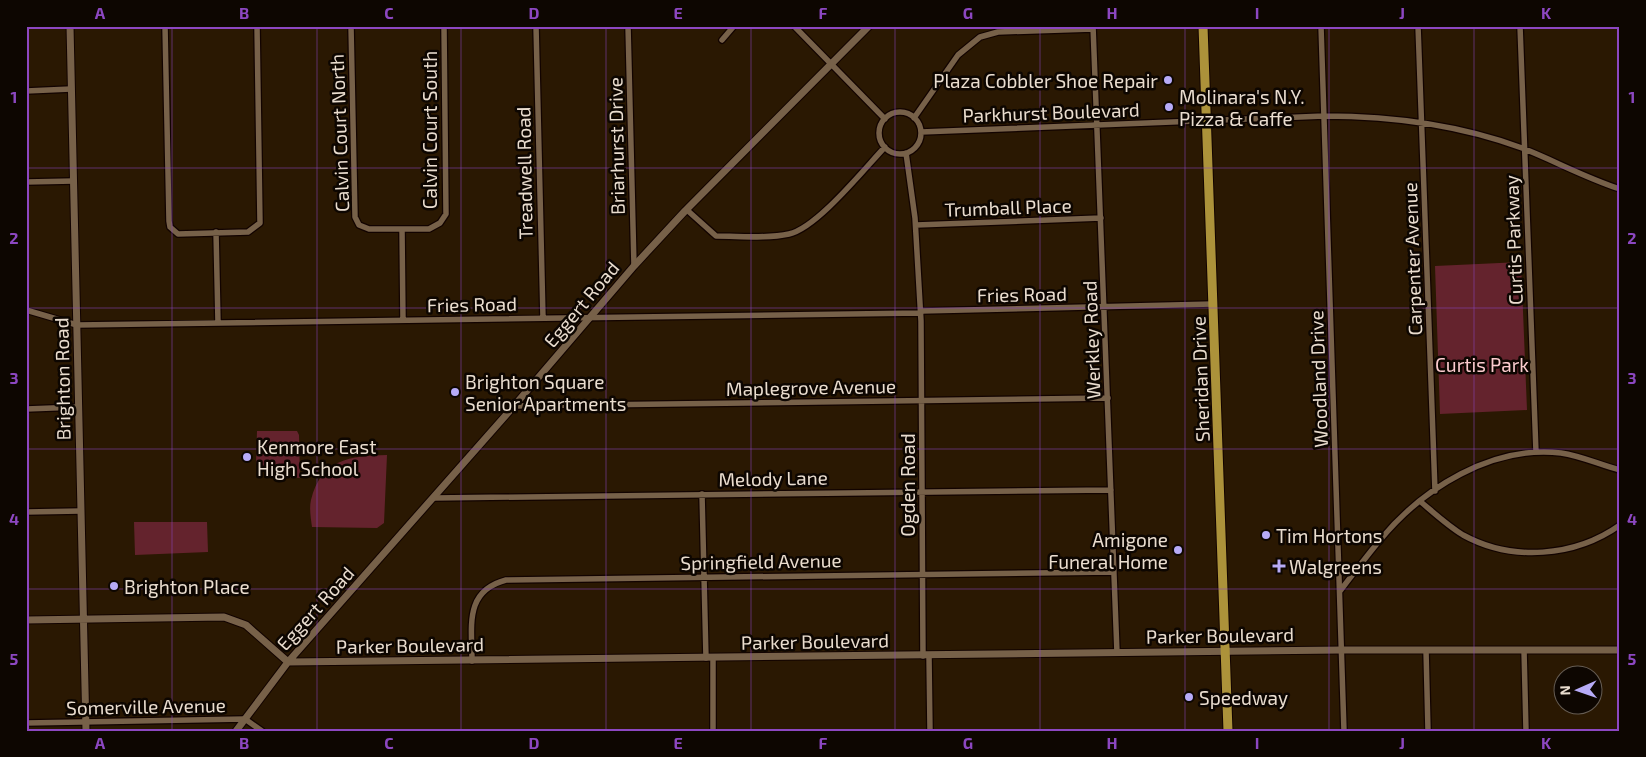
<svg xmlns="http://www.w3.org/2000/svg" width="1646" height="757" viewBox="0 0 1646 757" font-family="'Exo 2',sans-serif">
<rect width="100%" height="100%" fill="#2a1802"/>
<!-- green -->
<path fill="#64232d" d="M1521,262L1527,410L1440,414L1435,266Z
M257,431H297L299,435L300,478L272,476L256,463Z
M387,455L384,523L377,528L312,527C311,519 309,508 311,500C321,459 350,456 387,455Z
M134,522H207L208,552L135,555Z"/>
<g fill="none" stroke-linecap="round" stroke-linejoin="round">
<defs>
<path id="minor" d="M165,26L169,221L170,227L178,234L248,232L260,223L257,26
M351,26L355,217L359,225L369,229H429L440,223L446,214L444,26
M536,26L543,318
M628,26L634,266
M794,26L885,119
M1093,26L1117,653
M1321,26L1344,731
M1418,26L1435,491
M1520,26L1536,452
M722,40L734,26
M26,91L71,89
M879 133a21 21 0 1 1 42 0a21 21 0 1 1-42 0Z
M914,118L958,55L980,37L998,32L1093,29
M921,132L1324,116C1392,116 1457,124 1522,148C1555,161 1586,178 1620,189
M906,153L915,218L921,321L923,656
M26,182L74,181
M687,210L716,236C740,236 766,239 789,234C817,228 864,169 885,147
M916,225L1101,218
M402,229L403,320
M216,232L218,323
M26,310L77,325L921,313
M921,311L1213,304
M514,406L1108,398
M26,409L79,407
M702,494L706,658
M434,498L1111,490
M1421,502C1434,513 1448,526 1463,535C1512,562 1575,557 1620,525
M26,512L81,511
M1340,591C1353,574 1366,557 1380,540C1423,488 1492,445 1561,453C1582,456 1600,465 1620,470
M1426,650L1428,731
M1524,650L1526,731
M929,656L930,731
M713,658V731
M472,661C472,626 464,591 506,580L1114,572
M26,723L245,719L262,731"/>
<path id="tertiary" d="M70,26L86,731
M26,620L224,617L246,625L288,662L1342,650H1620
M236,731L288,662L514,406L634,266L685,211L869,26"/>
<path id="primary" d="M1203,26L1228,731"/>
</defs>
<!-- minor casing -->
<use href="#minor" stroke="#120300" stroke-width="8"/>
<!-- tertiary casing -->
<use href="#tertiary" stroke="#120300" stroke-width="9"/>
<!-- primary casing -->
<use href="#primary" stroke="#120300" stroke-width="11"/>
<!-- minor -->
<use href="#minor" stroke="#776149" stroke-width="5.5"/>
<!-- tertiary -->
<use href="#tertiary" stroke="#776149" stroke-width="7"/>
<!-- primary -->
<use href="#primary" stroke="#ac923a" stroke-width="9"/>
</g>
<!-- grid -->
<path fill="none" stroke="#8c47c1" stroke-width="1" stroke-opacity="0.55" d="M172,26V731M317,26V731M461,26V731M606,26V731M751,26V731M895,26V731M1040,26V731M1185,26V731M1329,26V731M1474,26V731M26,168H1620M26,308H1620M26,449H1620M26,589H1620"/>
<!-- markers -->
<g fill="#b7abf7" stroke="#0d0601" stroke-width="2">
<circle cx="1168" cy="80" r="5"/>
<circle cx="1169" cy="107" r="5"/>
<circle cx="455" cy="392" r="5"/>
<circle cx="247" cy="457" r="5"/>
<circle cx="1266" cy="535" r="5"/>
<circle cx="1178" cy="550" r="5"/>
<path d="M1276.5 558.5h5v5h5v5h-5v5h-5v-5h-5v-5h5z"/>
<circle cx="114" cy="586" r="5"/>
<circle cx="1189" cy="697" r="5"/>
</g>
<g text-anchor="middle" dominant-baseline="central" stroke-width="5" stroke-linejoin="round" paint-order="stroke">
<!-- poi labels -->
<g font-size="19" fill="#eaddcf" stroke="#0d0601" text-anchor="start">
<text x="1158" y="80" text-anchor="end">Plaza Cobbler Shoe Repair</text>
<text x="1179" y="96">Molinara's N.Y.<tspan x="1179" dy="22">Pizza &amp; Caffe</tspan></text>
<text x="465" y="381">Brighton Square<tspan x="465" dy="22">Senior Apartments</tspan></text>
<text x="257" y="446">Kenmore East<tspan x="257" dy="22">High School</tspan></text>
<text x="1276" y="535">Tim Hortons</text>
<text x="1168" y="539" text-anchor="end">Amigone<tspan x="1168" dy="22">Funeral Home</tspan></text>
<text x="1289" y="566">Walgreens</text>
<text x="124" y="586">Brighton Place</text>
<text x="1199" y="697">Speedway</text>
</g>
<!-- street labels -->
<g font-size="19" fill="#eaddcf" stroke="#0d0601">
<text transform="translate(1051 112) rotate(-2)">Parkhurst Boulevard</text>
<text transform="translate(429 130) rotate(-90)">Calvin Court South</text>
<text transform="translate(339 133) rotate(-92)">Calvin Court North</text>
<text transform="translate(616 146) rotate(-91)">Briarhurst Drive</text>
<text transform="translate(524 173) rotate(-91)">Treadwell Road</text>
<text transform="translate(1008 207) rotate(-2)">Trumball Place</text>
<text transform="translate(1513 240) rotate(-92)">Curtis Parkway</text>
<text transform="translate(1412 259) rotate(-92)">Carpenter Avenue</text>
<text transform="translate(1022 294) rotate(-1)">Fries Road</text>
<text transform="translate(472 304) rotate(-1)">Fries Road</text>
<text transform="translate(581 304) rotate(-50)">Eggert Road</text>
<text transform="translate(1091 340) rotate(-92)">Werkley Road</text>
<text transform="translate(62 379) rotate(-91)">Brighton Road</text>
<text transform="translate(1200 379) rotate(-92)">Sheridan Drive</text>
<text transform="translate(1318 379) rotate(-92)">Woodland Drive</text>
<text transform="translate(811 387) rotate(-1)">Maplegrove Avenue</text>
<text transform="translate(773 478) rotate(-1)">Melody Lane</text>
<text transform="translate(907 485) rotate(-90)">Ogden Road</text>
<text transform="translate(761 561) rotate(-1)">Springfield Avenue</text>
<text transform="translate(315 608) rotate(-48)">Eggert Road</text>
<text transform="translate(1220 635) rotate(-1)">Parker Boulevard</text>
<text transform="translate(815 641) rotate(-1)">Parker Boulevard</text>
<text transform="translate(410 645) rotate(-1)">Parker Boulevard</text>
<text transform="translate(146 706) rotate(-1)">Somerville Avenue</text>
</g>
<!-- park labels -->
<g font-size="19" fill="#fbcbce" stroke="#0d0601">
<text x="1482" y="364">Curtis Park</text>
</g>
</g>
<!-- border -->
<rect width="1646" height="757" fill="none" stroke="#0d0601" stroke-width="55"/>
<!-- north arrow -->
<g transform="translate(1578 690) rotate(268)"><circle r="24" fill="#0d0601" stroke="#655c53"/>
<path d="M0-4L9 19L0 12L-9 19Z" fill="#b7abf7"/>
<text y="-8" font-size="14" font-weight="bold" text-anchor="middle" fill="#eaddcf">N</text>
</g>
<rect x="28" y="28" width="1590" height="702" fill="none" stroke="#8c47c1" stroke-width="2"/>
<g font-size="16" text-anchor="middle" font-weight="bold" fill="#8c47c1">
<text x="100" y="19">A</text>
<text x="244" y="19">B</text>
<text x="389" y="19">C</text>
<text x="534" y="19">D</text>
<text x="678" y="19">E</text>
<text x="823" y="19">F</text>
<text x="968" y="19">G</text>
<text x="1112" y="19">H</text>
<text x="1257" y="19">I</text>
<text x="1402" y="19">J</text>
<text x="1546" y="19">K</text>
<text x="14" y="103">1</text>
<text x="1632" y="103">1</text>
<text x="14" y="244">2</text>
<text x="1632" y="244">2</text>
<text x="14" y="384">3</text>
<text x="1632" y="384">3</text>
<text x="14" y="525">4</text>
<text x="1632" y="525">4</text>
<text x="14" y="665">5</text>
<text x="1632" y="665">5</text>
<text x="100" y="749">A</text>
<text x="244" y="749">B</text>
<text x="389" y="749">C</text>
<text x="534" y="749">D</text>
<text x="678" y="749">E</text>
<text x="823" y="749">F</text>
<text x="968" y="749">G</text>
<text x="1112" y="749">H</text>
<text x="1257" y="749">I</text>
<text x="1402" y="749">J</text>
<text x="1546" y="749">K</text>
</g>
</svg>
